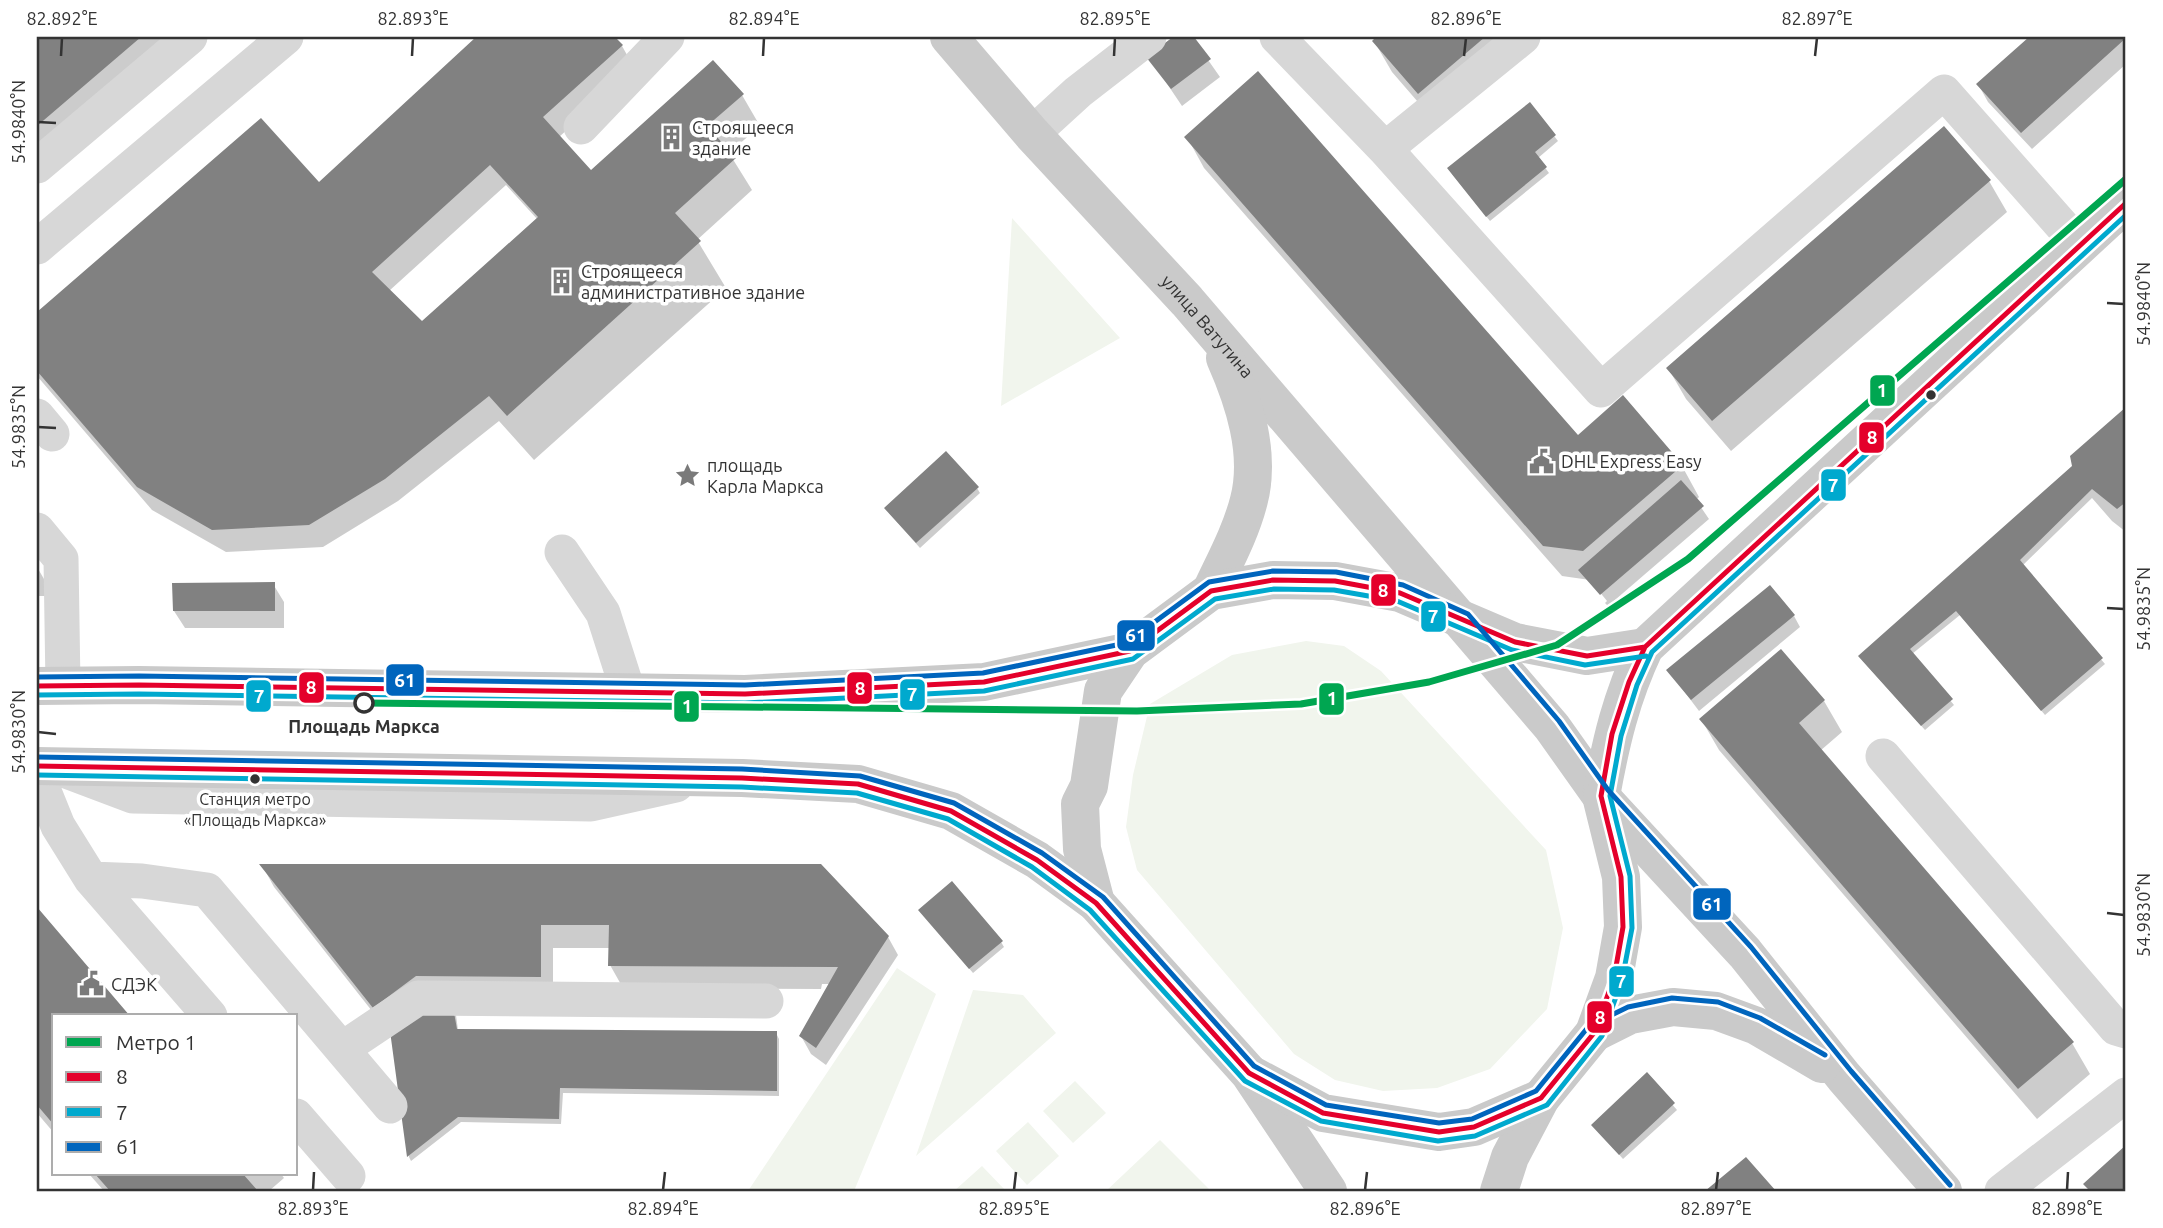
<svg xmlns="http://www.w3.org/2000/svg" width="2163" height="1228" viewBox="0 0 2163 1228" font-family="Ubuntu,sans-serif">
<rect width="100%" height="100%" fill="#fff"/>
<!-- green -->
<path fill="#f1f5ed" d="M1012,218L1120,338L1001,406Z
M1306,641L1344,646L1381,671L1546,850L1563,928L1547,1009L1490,1069L1437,1088L1383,1091L1335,1080L1294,1054L1137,870L1126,827L1133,775L1150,704L1232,655Z
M897,968L936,994L854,1191H748Z
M973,990L1023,995L1056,1033L916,1156Z
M1075,1081L1106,1113L1073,1143L1043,1111Z
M1028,1122L1059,1156L1027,1185L996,1151Z
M1160,1140L1211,1191H1106Z
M982,1166L1006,1191H954Z"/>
<!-- shadow -->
<path fill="#0003" fill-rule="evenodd" d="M37,37H194L37,172Z
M479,37H613L622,46L635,69L559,137L591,172L742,95L760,126L729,153L752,190L697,240L726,288L534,460L499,421L398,501L323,547L226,552L152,510L37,376V314L261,120L319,184ZM506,185L538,220L422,324L389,291Z
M1176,37H1192L1220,77L1182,106L1149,57Z
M1379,37H1538L1437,124L1392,72L1374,41Z
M2031,37H2126V64L2032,149L1988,102L1978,84Z
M1530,105L1558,141L1538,158L1549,173L1490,221L1452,174Z
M1187,137L1577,437L1682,466L1699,497L1696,500L1709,519L1608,606L1605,603L1607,601L1590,580L1562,576L1204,168Z
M1989,181L2007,212L1731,451L1686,399L1668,368Z
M2126,410V532L2112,521L2092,498L2022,566L2105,664L2045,715L1960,615L1912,654L1954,705L1925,730L1863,661L2074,467L2072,457Z
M977,488L980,493L920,548L889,513Z
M37,567L51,591L46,596H37Z
M273,584L284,602V628H185L174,611Z
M1794,616L1800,627L1699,711L1668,670Z
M1780,651L1824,701L1842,732L1820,751L2072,1043L2090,1074L2037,1119L1719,750L1701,719Z
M262,865L888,937L898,955L826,1065L811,1054L801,1036L831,984H822L821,989L623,988L610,965L611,948H553V1000L430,998L387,1030L274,887Z
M37,909L128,1016H54V1133L37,1113Z
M924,915L1001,942L1004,947L973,973Z
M456,1015L458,1030L776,1033L779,1039V1096L563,1093L561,1124L461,1122L411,1161L409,1157L392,1032Z
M1647,1075L1677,1110L1623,1159L1593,1125Z
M89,1174H281L284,1178L269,1191H104Z"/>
<!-- building -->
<path fill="#818181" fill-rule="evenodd" d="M37,37H141L37,126Z
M476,37H615L623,45L543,117L591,170L713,60L744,94L707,126L736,158L675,213L701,241L507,416L489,396L385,479L309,525L212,530L137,487L37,371V312L261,118L319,182ZM490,165L538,217L422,321L372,272Z
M1173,37H1194L1211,59L1171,89L1146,57Z
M1376,37H1485L1418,94L1372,41Z
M2029,37H2126V38L2021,133L1976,84Z
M1258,71L1578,435L1623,395L1683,465L1583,551L1543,546L1184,137Z
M1530,102L1556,135L1535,152L1547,167L1486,217L1447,168Z
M1944,126L1991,180L1712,421L1666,368Z
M2126,407V502L2117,509L2092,489L2020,560L2103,658L2041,711L1956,611L1910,649L1953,699L1921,726L1858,656L2072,466L2070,456Z
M946,451L979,487L916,543L884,508Z
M1681,480L1704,506L1600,595L1578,570Z
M275,582V611H173L172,583Z
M1770,585L1795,615L1691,700L1666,670Z
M1781,649L1825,700L1799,723L2074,1042L2018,1089L1699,719Z
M259,864H821L889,936L816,1048L799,1036L838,967L608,966L609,925H541V977L416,976L373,1008Z
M952,881L1003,941L969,969L918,910Z
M37,907L130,1016H54V1125L37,1105Z
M422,1007H453L457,1029L777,1031V1091L560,1088L559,1119L458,1117L407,1157L390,1031Z
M1647,1072L1675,1103L1619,1155L1591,1125Z
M2126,1145V1191H2090L2083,1184Z
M1746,1157L1776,1191H1705Z
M95,1174H243L258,1191H110Z"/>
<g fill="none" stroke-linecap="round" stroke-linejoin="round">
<!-- minor -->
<path stroke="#d7d7d7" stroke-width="35" d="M1277,37L1385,149L1523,37
M581,127L667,37
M1032,134L1078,92L1149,37
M1385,149L1601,390L1944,92L2080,246
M37,166L190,37
M37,247L286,37
M37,416L52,434
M37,530L61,559L63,686
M562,552L603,613L628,691
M1883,756L2116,1028L2126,1031
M64,770L133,796L591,804L676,785
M37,774L58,826L91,879L210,1016
M91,879L142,881L207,890L390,1106
M342,1049L418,998L766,1001
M296,1116L348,1176
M2002,1191L2126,1095"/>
<!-- major -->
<g stroke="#cacaca" stroke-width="38">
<path id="s1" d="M949,37L1032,134L1187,301L1552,727L1601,796L1621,877L1623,927L1614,978L1594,1033L1541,1098L1510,1157L1499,1191"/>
<path d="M1211,591C1225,561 1241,532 1249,500C1261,453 1244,401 1225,358"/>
<path d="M37,686L139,685L745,694L984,682L1130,651"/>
<path d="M37,766L742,778L858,784L951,811L1037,860L1096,903L1249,1073L1328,1191"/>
<path d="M1601,796C1611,741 1621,698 1645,647L2126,203"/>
<path d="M1602,798L1745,953L1844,1077L1943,1191"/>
<path d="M1096,903L1082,849L1080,804L1089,786L1103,691L1130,651L1211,591L1273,580L1335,581L1400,593L1515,642L1587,656L1645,647"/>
<path d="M1594,1033L1630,1015L1673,1007L1716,1011L1757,1026L1822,1064"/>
<path d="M1252,1075L1323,1113L1439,1132L1474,1127L1541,1098"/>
</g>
<defs>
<path id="bus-1" d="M37,686L139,685L745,694L984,682L1130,651L1211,591L1273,580L1335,581L1400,593L1515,642L1587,656L1645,647
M37,766L742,778L858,784L951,811L1037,860L1096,903L1249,1073L1323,1113L1439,1132L1474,1127L1541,1098L1594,1033L1614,978L1623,927L1621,877L1601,796L1612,734L1629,682L1645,647L2126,203"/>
<path id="bus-2" d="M37,695L139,694L745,703L984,691L1133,659L1215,599L1274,589L1334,590L1397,601L1512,650L1585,665L1646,656
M37,775L742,787L857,793L948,819L1032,867L1090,910L1245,1081L1321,1121L1438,1141L1475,1136L1547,1105L1602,1036L1622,980L1632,928L1630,876L1610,796L1621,736L1637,685L1652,652L2126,215"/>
<path id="bus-3" d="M37,677L139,676L745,685L983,673L1126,643L1209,582L1273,571L1336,572L1403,585L1468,614L1559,721L1608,790L1751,947L1851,1071L1950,1185
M37,757L742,769L860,776L954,803L1042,853L1103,897L1254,1066L1326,1105L1439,1123L1472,1119L1536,1091L1589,1026L1628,1007L1672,998L1718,1002L1760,1018L1825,1055"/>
</defs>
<!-- bus-1 casing -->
<use href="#bus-1" stroke="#fff" stroke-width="10"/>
<!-- bus-2 casing -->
<use href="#bus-2" stroke="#fff" stroke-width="10"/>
<!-- bus-3 casing -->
<use href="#bus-3" stroke="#fff" stroke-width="10"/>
<!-- bus-1 -->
<use href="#bus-1" stroke="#e4002b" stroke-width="5"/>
<!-- bus-2 -->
<use href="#bus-2" stroke="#00a9ce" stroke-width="5"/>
<!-- bus-3 -->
<use href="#bus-3" stroke="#0065bd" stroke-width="5"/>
<defs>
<path id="metro-1" d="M364,703L1137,711L1301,704L1429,682L1557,645L1688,559L2126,179"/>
</defs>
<!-- metro-1 casing -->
<use href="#metro-1" stroke="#fff" stroke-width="12"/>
<!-- metro-1 -->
<use href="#metro-1" stroke="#00a651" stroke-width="7"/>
</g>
<!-- ticks -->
<path fill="none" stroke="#333" stroke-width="2.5" d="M61,56L62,38M412,56L413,38M763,56L764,38M1114,56L1115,38M1464,56L1466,38M1815,56L1817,38M38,122L56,123M2107,303L2124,304M38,427L56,428M2107,608L2124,609M38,732L56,734M2107,913L2124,915M313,1190L314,1172M663,1190L665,1172M1014,1190L1016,1172M1365,1190L1367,1172M1716,1190L1718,1172M2067,1190L2068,1172"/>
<!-- icons -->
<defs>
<symbol id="building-bare" viewBox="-9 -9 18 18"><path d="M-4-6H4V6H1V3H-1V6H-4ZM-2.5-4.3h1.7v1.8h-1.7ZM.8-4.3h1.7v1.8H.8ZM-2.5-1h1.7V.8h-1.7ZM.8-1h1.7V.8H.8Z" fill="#7a7a7a" stroke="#fff" stroke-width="2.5" paint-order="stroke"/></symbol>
<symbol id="civic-bare" viewBox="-9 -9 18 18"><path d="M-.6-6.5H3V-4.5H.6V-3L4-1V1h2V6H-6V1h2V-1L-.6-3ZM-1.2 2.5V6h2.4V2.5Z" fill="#7a7a7a" stroke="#fff" stroke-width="2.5" paint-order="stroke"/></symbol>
<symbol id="sight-bare" viewBox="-9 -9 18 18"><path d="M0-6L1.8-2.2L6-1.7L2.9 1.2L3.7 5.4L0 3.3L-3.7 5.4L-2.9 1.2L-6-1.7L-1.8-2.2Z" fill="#7a7a7a" stroke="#fff" stroke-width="2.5" paint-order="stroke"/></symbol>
</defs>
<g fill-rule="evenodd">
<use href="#building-bare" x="654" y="120" width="35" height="35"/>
<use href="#building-bare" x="544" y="264" width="35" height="35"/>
<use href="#civic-bare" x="1524" y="444" width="35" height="35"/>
<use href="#sight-bare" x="670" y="458" width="35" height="35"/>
<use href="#civic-bare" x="74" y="966" width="35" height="35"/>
</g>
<!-- markers -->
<g fill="#333" stroke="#fff" stroke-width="2.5">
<circle cx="1931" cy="395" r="6"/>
<circle cx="255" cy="779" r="6"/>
</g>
<circle fill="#fff" stroke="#333" stroke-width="3.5" cx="364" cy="703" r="9"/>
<g text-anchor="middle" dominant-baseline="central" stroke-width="7" stroke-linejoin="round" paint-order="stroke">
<!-- bus labels -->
<g font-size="16" fill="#333" stroke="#fff">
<text x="255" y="799">Станция метро<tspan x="255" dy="21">«Площадь Маркса»</tspan></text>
</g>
<!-- poi labels -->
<g font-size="18" fill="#333" stroke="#fff" text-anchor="start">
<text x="692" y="127">Строящееся<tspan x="692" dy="21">здание</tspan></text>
<text x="581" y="271">Строящееся<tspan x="581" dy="21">административное здание</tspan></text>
<text x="1561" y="461">DHL Express Easy</text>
<text x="707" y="465">площадь<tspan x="707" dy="21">Карла Маркса</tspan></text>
<text x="111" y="984">СДЭК</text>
</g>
<!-- street labels -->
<g font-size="18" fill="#333" stroke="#fff">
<text stroke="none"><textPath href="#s1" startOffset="388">улица Ватутина</textPath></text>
</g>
<!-- stop labels -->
<g font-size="18" font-weight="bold" fill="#333" stroke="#fff">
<text x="364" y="726">Площадь Маркса</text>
</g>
</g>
<g stroke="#fff" stroke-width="2.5">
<rect x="1869" y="374" width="27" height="33" rx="7" fill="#00a651"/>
<rect x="1858" y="421" width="27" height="33" rx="7" fill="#e4002b"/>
<rect x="1820" y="468" width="27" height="34" rx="7" fill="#00a9ce"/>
<rect x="1370" y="573" width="27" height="34" rx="7" fill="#e4002b"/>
<rect x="1420" y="600" width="27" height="33" rx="7" fill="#00a9ce"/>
<rect x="1116" y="619" width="40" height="33" rx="7" fill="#0065bd"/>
<rect x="385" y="663" width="40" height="34" rx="7" fill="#0065bd"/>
<rect x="298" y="671" width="27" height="33" rx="7" fill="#e4002b"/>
<rect x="846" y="671" width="27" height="34" rx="7" fill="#e4002b"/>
<rect x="899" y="678" width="27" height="33" rx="7" fill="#00a9ce"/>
<rect x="245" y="679" width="27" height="34" rx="7" fill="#00a9ce"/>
<rect x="1318" y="682" width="27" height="34" rx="7" fill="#00a651"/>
<rect x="673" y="690" width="27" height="33" rx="7" fill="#00a651"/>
<rect x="1692" y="887" width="40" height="34" rx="7" fill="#0065bd"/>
<rect x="1608" y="965" width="27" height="33" rx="7" fill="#00a9ce"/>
<rect x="1586" y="1000" width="27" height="34" rx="7" fill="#e4002b"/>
</g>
<g font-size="19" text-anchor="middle" font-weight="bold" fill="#fff">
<text x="1882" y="397">1</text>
<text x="1872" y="444">8</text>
<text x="1833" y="492">7</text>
<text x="1383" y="597">8</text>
<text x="1433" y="623">7</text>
<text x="1136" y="642">61</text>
<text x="405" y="687">61</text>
<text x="311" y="694">8</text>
<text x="860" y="695">8</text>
<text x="912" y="701">7</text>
<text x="259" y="703">7</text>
<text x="1332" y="705">1</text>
<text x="687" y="713">1</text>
<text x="1712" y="911">61</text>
<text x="1621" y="988">7</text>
<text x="1600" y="1024">8</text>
</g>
<!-- border -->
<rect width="2163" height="1228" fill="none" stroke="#ffffff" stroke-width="77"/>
<!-- legend -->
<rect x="52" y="1014" width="245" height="161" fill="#ffffff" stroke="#adadad" stroke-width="2"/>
<rect x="66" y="1037" width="35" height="10" fill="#00a651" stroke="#adadad" stroke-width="2"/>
<text x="116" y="1050" font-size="21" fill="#333333">Метро 1</text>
<rect x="66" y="1072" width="35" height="10" fill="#e4002b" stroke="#adadad" stroke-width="2"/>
<text x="116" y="1084" font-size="21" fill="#333333">8</text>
<rect x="66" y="1107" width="35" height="10" fill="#00a9ce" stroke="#adadad" stroke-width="2"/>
<text x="116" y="1120" font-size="21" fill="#333333">7</text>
<rect x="66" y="1142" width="35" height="10" fill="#0065bd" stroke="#adadad" stroke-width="2"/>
<text x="116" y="1154" font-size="21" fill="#333333">61</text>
<rect x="38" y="38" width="2086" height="1152" fill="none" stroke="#333" stroke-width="2.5"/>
<g font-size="18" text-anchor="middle" fill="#333">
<text x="62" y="25">82.892°E</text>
<text x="413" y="25">82.893°E</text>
<text x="764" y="25">82.894°E</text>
<text x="1115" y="25">82.895°E</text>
<text x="1466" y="25">82.896°E</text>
<text x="1817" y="25">82.897°E</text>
<text transform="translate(19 122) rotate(-90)" y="6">54.9840°N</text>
<text transform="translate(2144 304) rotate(-90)" y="6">54.9840°N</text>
<text transform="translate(19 427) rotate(-90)" y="6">54.9835°N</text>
<text transform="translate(2144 609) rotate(-90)" y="6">54.9835°N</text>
<text transform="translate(19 732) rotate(-90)" y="6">54.9830°N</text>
<text transform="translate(2144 915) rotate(-90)" y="6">54.9830°N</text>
<text x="313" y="1215">82.893°E</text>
<text x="663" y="1215">82.894°E</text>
<text x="1014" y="1215">82.895°E</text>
<text x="1365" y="1215">82.896°E</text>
<text x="1716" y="1215">82.897°E</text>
<text x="2067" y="1215">82.898°E</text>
</g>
</svg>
